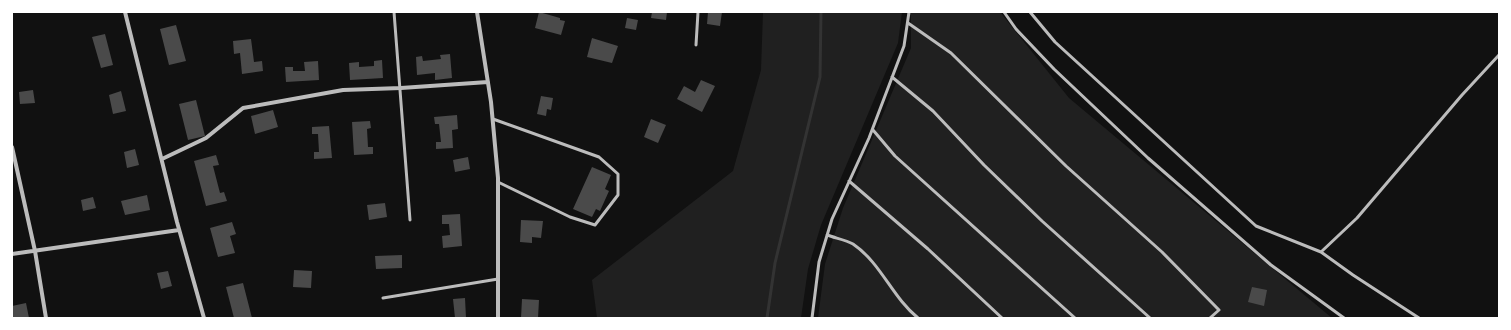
<svg xmlns="http://www.w3.org/2000/svg" width="1511" height="330" viewBox="0 0 1511 330" font-family="Lato,sans-serif">
<rect width="100%" height="100%" fill="#111"/>
<!-- green -->
<path fill="#202020" d="M763,12H902L898,43L821,225L808,269L801,318H597L592,280L733,171L761,70Z
M909,12H1000L1069,98L1332,318H818L825,264L843,208L911,48V17Z"/>
<g fill="none" stroke-linecap="round" stroke-linejoin="round">
<!-- stream -->
<path stroke="#333" stroke-width="3" d="M767,318L775,263L820,77L821,12"/>
</g>
<!-- building -->
<path fill="#4a4a4a" d="M539,12L560,18V20L565,21L561,35L535,28Z
M652,12H667L666,20L651,18Z
M708,12H722L720,26L707,24Z
M627,18L638,20L636,30L625,28Z
M176,25L186,61L169,65L160,29Z
M105,34L113,65L101,68L92,37Z
M592,38L618,46L612,63L587,57Z
M251,39L254,62L262,61L263,71L242,74L240,53L234,54L233,41Z
M450,54L452,78L435,80V73L417,75L416,57L422,56L423,61L441,59L440,55Z
M382,60L383,78L350,80L349,63L359,62V67L374,66V61Z
M318,61L319,80L286,82L285,67H293V71H305L304,62Z
M701,80L715,86L702,112L677,99L684,86L695,92Z
M33,90L35,103L20,104L19,92Z
M121,91L126,111L113,114L109,95Z
M541,96L553,98L551,110L547,109L546,116L537,114Z
M196,100L205,136L188,140L179,104Z
M273,110L278,127L255,134L251,116Z
M457,115L458,129L452,130L453,148L436,149V142H441L439,124H435L434,117Z
M651,119L666,125L658,143L644,137Z
M370,121L371,128L367,129L368,147H373V154L354,155L352,122Z
M329,126L332,158L314,159V152H319L318,134H312V127Z
M135,149L139,165L127,168L124,152Z
M216,155L219,165L213,166L220,193L224,192L227,201L206,206L194,161Z
M468,157L470,169L455,172L453,160Z
M592,167L611,175L605,189L609,191L600,211L596,209L592,217L573,209Z
M147,195L150,210L125,215L121,201Z
M93,197L96,208L83,211L81,200Z
M385,203L387,217L369,220L367,205Z
M460,214L462,246L443,248L442,236L450,235L449,224H442V215Z
M521,220L543,221L541,238L532,237V243L520,242Z
M232,222L236,234L230,236L235,253L218,257L210,228Z
M402,255V268L376,269L375,256Z
M294,270L312,271L311,288L293,287Z
M168,271L172,286L161,289L157,273Z
M243,283L252,318H234L226,287Z
M1252,287L1267,290L1264,306L1248,302Z
M465,298L466,318H455L453,299Z
M522,299L539,300L538,318H521Z
M26,303L29,318H12V306Z"/>
<g fill="none" stroke-linecap="round" stroke-linejoin="round">
<!-- service -->
<path stroke="#bcbcbc" stroke-width="3" d="M394,12L410,220
M1004,12L1016,29L1054,69L1148,158L1271,265L1344,318
M1030,12L1055,42L1256,226L1321,252L1353,275L1419,318
M908,23L951,53L1066,166L1162,252L1219,310L1210,318
M696,45L698,12
M892,77L933,111L984,165L1042,221L1150,318
M493,119L599,157L618,174V195L595,225L570,217L498,182
M873,130L895,156L1075,318
M849,181L928,249L1002,318
M827,235C835,238 846,240 853,244C881,263 892,297 918,318
M1321,252L1357,218L1462,95L1499,55
M383,298L498,279
M812,318L819,262L832,219L869,138L904,46L909,12"/>
<!-- minor -->
<path stroke="#bcbcbc" stroke-width="4" d="M125,12L177,222L204,318
M477,12L491,102L498,178V318
M12,147L35,251L46,318
M162,159L206,138L243,108L343,90L401,88L488,82
M12,254L179,230"/>
</g>
<!-- border -->
<rect width="1511" height="330" fill="none" stroke="#ffffff" stroke-width="26"/>
</svg>
